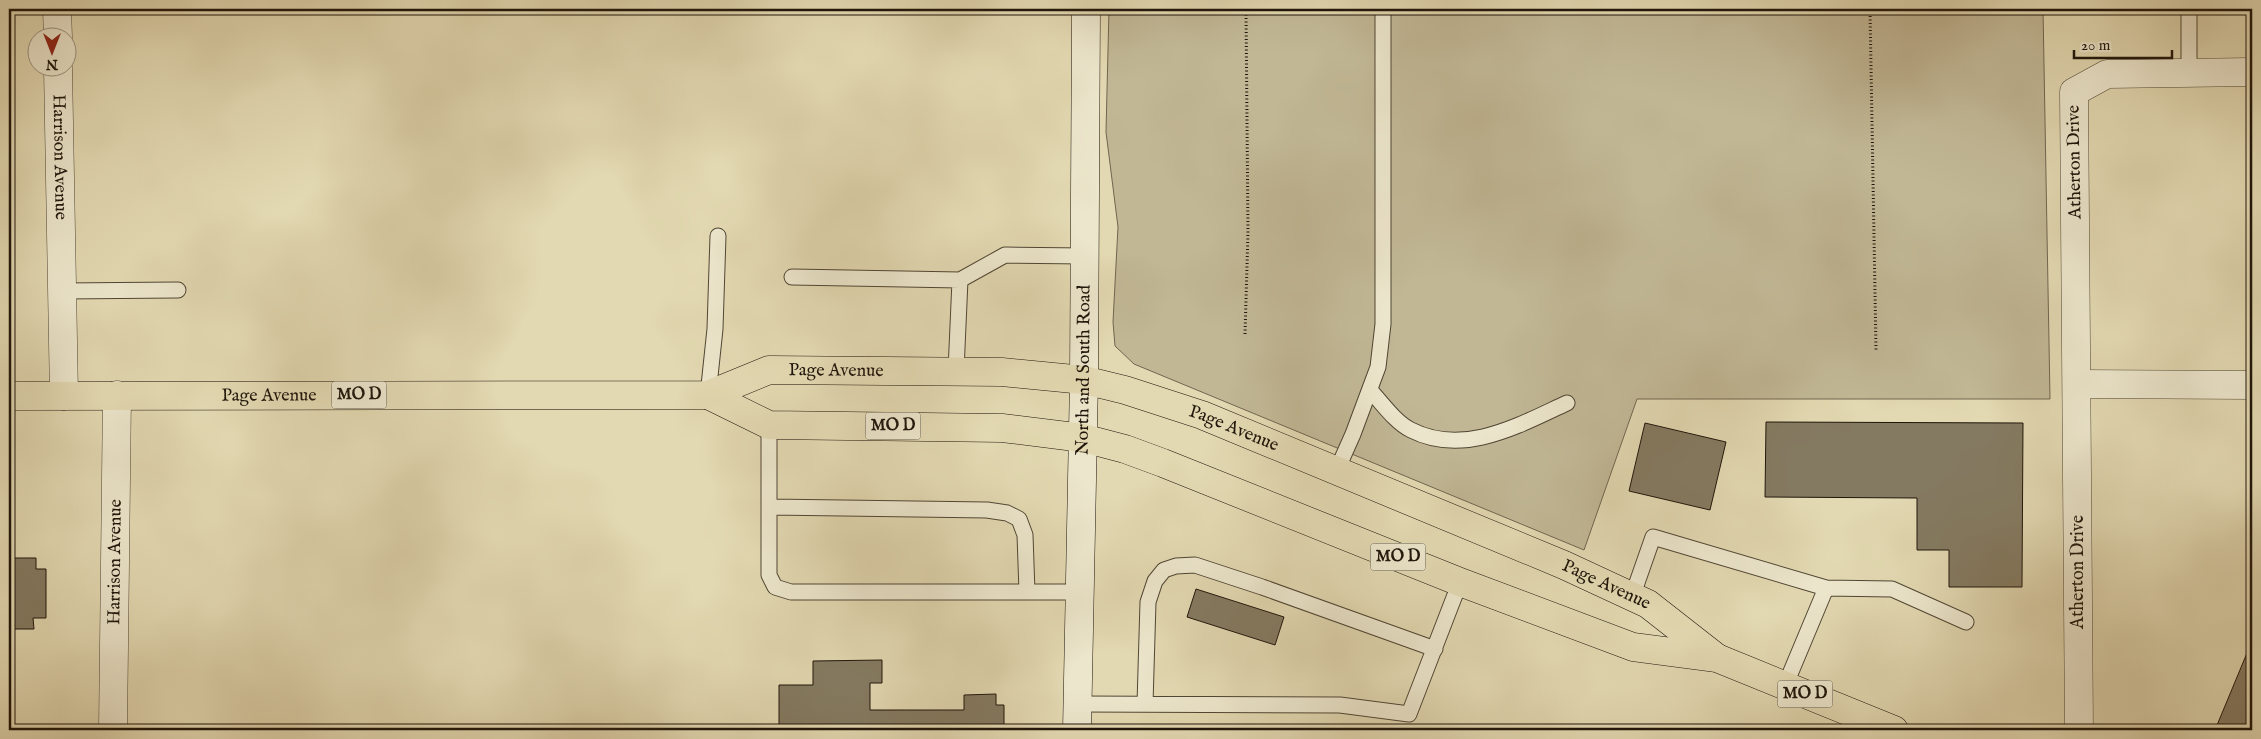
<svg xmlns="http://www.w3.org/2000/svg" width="2261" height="739" viewBox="0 0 2261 739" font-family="'IM FELL English',serif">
<rect width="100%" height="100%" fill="#e2d8b1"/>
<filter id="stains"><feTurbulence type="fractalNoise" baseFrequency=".004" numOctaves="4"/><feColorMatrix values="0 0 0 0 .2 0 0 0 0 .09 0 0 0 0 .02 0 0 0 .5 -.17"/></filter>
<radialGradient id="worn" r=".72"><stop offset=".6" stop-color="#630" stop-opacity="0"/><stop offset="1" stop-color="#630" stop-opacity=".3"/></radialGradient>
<!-- green -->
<path fill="#c1b795" stroke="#706650" d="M1109,9H2043L2050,399H1637L1584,550L1134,364L1115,346L1113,322L1118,227L1106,132Z"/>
<!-- building -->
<path fill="#847a61" stroke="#1f150b" d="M1766,422L2023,423L2022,587H1949V550H1917V498L1765,497Z
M1645,423L1726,442L1710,510L1629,491Z
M9,558H36V569H46V618H33L34,629H9Z
M1196,589L1284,617L1275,645L1187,617Z
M2252,641V730H2215Z
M882,660V683H870V710H964V695L996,694V705H1004V730H779V685H813V661Z"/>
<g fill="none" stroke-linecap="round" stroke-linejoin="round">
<defs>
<path id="lane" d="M2189,9V73
M792,277L960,280
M62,291L178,290
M956,371L960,280L1005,255L1085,256
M1370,390C1382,403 1395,422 1411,430C1464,457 1519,425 1567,403
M708,395L715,329L718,236
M769,425V575L775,587L791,592H1080
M1337,470L1353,434L1378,367L1383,324V9
M770,507L987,510L1007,513L1019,519L1025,535L1027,592
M1632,597L1653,537L1826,588L1892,589L1966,622
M1785,686L1826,588
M1078,704L1340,705L1409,714L1460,582
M1145,704L1148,602L1155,581L1164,570L1176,566L1195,565L1262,587L1435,649"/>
<g id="street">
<path d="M57,9L58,38"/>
<path id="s1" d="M58,68L64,396"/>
<path d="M2077,384L2252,385"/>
<path id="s2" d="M113,730L117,395"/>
<path d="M2079,730L2074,92L2107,74L2252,72"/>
</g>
<g id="secondary">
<path id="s3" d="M1077,730L1084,380L1086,9"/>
</g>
<g id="primary">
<path d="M708,395L769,425L1002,428L1083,438L1125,449L1163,463L1460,582L1633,647L1717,658L1894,730"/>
<path id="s4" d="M9,396L708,395L769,370L1002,372L1084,380L1125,390L1202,415L1564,565L1648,604L1717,658"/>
</g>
</defs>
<!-- lane casing -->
<use href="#lane" stroke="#504634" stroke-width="17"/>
<!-- street casing -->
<use href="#street" stroke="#504634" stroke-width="29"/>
<!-- secondary casing -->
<use href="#secondary" stroke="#1f150b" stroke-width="29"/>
<!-- primary casing -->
<use href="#primary" stroke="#1f150b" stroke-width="29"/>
<!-- path -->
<path stroke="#1f150b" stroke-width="3" stroke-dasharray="1 2.5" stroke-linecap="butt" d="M1870,9L1876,350
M1245,334L1248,232L1246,9"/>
<!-- lane -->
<use href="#lane" stroke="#ece6cc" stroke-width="15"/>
<!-- street -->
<use href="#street" stroke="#ece6cc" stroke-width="28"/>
<!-- secondary -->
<use href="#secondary" stroke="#ece6cc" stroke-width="28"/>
<!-- primary -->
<use href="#primary" stroke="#e2d8b1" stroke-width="28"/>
</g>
<g text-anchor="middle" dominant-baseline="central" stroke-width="4" stroke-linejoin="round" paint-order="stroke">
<!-- shield labels -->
<g fill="#ece6cc" stroke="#5c5445" stroke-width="1">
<rect x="331.5" y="381.5" width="55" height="27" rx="4"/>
<rect x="865.5" y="412.5" width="55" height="27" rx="4"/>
<rect x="1370.5" y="543.5" width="55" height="27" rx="4"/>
<rect x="1777.5" y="680.5" width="55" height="27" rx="4"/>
</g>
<g font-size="16" font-weight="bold" fill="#1f150b">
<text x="359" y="395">MO D</text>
<text x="893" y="426">MO D</text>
<text x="1398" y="557">MO D</text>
<text x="1805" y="694">MO D</text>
</g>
<!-- street labels -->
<g font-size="18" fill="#1f150b" stroke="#ece6cc">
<text stroke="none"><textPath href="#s1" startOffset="89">Harrison Avenue</textPath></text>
<text transform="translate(2075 162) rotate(-91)">Atherton Drive</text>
<text stroke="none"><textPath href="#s4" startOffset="832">Page Avenue</textPath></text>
<text stroke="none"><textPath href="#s3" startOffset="360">North and South Road</textPath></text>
<text stroke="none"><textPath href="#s4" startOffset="260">Page Avenue</textPath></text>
<text stroke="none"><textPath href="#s4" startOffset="1238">Page Avenue</textPath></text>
<text stroke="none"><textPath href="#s2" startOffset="168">Harrison Avenue</textPath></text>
<text transform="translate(2078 572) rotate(-90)">Atherton Drive</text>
<text stroke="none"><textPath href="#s4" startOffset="1642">Page Avenue</textPath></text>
</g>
</g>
<!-- margin -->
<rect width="2261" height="739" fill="none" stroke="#e2d8b1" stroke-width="30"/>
<rect x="10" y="10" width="2241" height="719" fill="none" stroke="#1f150b" stroke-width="2.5"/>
<rect x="15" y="15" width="2231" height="709" fill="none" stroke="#1f150b"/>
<!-- north arrow -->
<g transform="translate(52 52) rotate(180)"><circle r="24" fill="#ece6cc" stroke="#9a927f"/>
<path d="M0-4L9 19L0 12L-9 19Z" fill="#8f2418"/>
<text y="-8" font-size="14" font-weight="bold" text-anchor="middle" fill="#1f150b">N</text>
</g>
<!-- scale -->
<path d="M2074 50v8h98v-8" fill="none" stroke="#1f150b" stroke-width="2.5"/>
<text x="2081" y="50" font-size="15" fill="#1f150b" stroke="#ece6cc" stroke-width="4" paint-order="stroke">20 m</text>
<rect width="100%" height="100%" filter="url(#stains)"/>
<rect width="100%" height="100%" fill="url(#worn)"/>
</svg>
